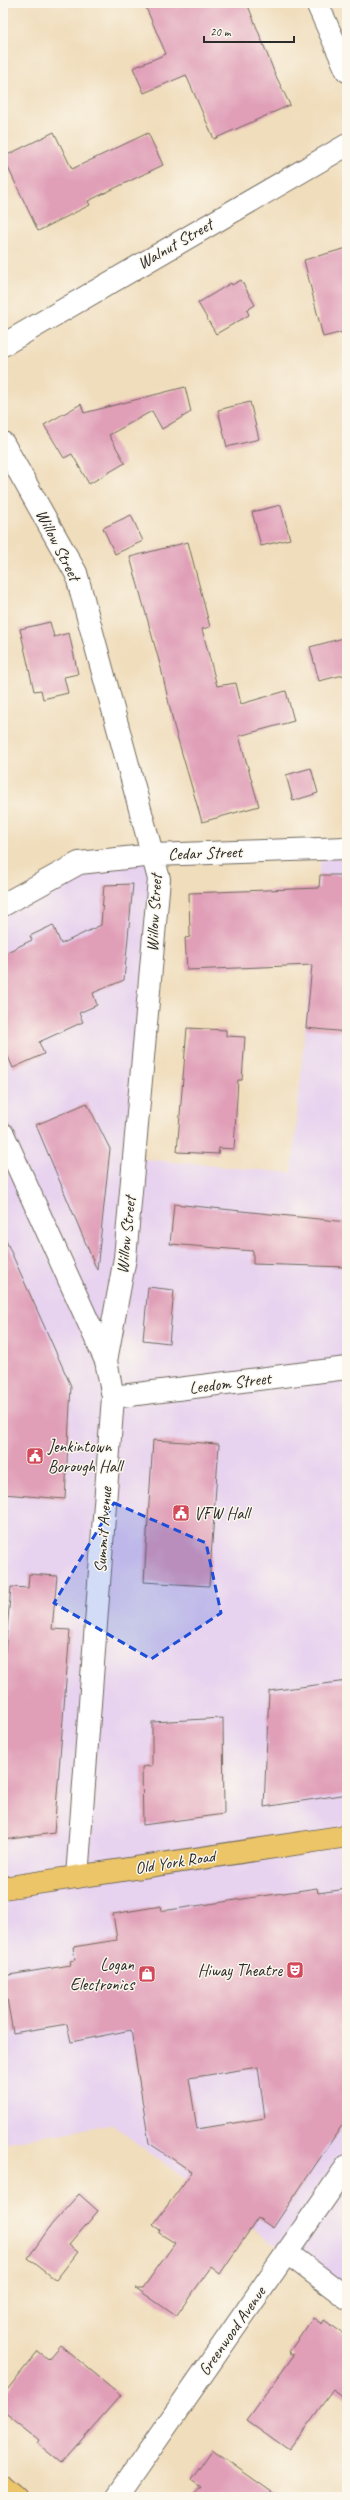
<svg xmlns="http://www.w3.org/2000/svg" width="350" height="2500" viewBox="0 0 350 2500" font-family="Caveat,sans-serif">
<rect width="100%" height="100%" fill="#fbf7ec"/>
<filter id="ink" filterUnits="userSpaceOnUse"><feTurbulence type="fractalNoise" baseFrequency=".025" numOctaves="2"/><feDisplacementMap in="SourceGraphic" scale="8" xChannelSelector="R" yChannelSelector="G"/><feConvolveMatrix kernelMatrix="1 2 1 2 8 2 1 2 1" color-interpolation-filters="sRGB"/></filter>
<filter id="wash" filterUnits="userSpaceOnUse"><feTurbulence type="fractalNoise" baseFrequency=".012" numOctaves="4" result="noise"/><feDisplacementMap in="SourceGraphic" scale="16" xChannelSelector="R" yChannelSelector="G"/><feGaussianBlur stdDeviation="0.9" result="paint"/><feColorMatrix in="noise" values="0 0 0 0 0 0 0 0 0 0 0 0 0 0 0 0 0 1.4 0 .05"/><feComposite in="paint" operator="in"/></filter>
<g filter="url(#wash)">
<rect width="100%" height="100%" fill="#f0ddbc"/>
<!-- built -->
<path fill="#e7d2ef" d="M347,848V2299L111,2124L3,2143V905L79,863L154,855L134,1158L292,1173L321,849Z"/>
<g id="blocks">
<!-- building -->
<path fill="#e09eb7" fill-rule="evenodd" d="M144,3H247L275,74L290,105L214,139L186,75L144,93L133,68L166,54Z
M54,132L72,169L148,133L163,165L88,201L90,205L38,231L3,157Z
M347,248V331L323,337L304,260Z
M241,280L255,305L247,310L249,315L216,334L198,303L231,283L232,285Z
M185,387L191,412L162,429L152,411L109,435L125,463L89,484L72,454L64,458L44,425L81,404L84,413Z
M250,402L259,439L227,447L218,410Z
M281,505L290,539L261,546L252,512Z
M131,515L143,541L115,554L103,528Z
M188,542L210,627L202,629L217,686L236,683L241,704L286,691L294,721L239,736L259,806L202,822L174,726L161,668L130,557Z
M50,622L54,637L69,633L78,674L64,677L68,693L43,699L41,690L34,691L20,629Z
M347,637V674L319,681L310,647Z
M311,768L318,793L293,801L286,775Z
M320,875H347V1032L306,1028L312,965L187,970L185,938L190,937L189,893L319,888Z
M133,884L124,980L93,993L97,1005L79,1013L83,1022L39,1042L44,1054L13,1068L3,1045V954L32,940L30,936L53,925L61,944L101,925L104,885Z
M187,1028L226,1030V1036L245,1037L242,1080H238L234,1149L219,1148L218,1154L177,1152Z
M87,1103L110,1149L97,1270L36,1125Z
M174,1204L347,1222V1267L253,1264V1251L170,1244Z
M3,1234L71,1386L65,1499L3,1494Z
M148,1287L174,1290L169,1343L143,1340Z
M153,1440L219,1444L209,1586L144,1582Z
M29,1574L57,1576L52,1629L70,1630L54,1833L3,1840V1652H5L11,1587L28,1588Z
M347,1681V1794L264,1807L269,1691Z
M223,1718L224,1814L143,1825L142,1767L152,1766V1722Z
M317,1888L318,1893L347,1889V2118L273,2228L258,2218L220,2274L211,2267L176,2316L136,2288H143L175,2243L159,2233L160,2230L153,2225L192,2172L149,2143L131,2030L71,2042L67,2024L13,2033L3,1976L71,1965L70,1961L75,1960L73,1947L117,1940L113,1914L161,1906L162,1911ZM258,2067L265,2118L197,2129L189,2078Z
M79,2194L98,2211L69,2245L78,2252L56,2280L28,2258L52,2224Z
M313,2318L322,2324L324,2320L347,2336V2400L333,2390L289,2450L247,2420L294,2355L289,2352Z
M60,2345L121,2395L61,2463L37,2443L39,2440L3,2411V2395L38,2351L48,2359Z
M212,2450L279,2497H192L201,2487L191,2480Z"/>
</g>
</g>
<g filter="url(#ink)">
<use href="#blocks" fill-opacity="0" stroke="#70695e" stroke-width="1"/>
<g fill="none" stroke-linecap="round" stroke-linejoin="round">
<defs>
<path id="minor" d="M317,3L347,71
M3,345L347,145
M3,443L76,573L159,879L125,1258L106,1361
M3,905L79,863L154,855L347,848
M3,1134L106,1361L113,1397L77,1877
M113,1397L347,1368
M286,2252L347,2298
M117,2497L347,2166"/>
<path id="major" d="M3,2486L16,2497"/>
<path id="highway" d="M3,1888L347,1836"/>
</defs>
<!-- minor casing -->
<use href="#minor" stroke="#70695e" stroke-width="24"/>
<!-- major casing -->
<use href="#major" stroke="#70695e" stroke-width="24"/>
<!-- highway casing -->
<use href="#highway" stroke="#70695e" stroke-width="24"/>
<!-- minor -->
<use href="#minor" stroke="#fff" stroke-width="22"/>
<!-- major -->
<use href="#major" stroke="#edc569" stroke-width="22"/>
<!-- highway -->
<use href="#highway" stroke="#edc569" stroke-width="22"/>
</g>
</g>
<!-- marked area -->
<path fill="#1d4ed8" fill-opacity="0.2" stroke="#1d4ed8" stroke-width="3" stroke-dasharray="8 5" stroke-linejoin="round" d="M114,1503L206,1543L221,1613L151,1659L54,1603Z"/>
<!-- icons -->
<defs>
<symbol id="civic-square" viewBox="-11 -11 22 22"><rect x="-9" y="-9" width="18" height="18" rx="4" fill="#d1495b" stroke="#fbf7ec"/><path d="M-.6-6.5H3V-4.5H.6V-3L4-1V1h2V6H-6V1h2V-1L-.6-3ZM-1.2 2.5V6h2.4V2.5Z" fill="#fff"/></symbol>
<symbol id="theatre-square" viewBox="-11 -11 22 22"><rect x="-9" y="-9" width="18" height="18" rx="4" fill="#d1495b" stroke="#fbf7ec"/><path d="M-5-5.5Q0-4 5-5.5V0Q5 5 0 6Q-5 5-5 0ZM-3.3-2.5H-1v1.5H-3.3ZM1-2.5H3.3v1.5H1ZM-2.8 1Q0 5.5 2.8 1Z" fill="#fff"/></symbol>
<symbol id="shop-square" viewBox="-11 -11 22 22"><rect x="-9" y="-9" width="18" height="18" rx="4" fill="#d1495b" stroke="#fbf7ec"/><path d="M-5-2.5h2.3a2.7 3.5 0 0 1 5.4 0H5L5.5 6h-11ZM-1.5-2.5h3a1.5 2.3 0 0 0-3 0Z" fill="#fff"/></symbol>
</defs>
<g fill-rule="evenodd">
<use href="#civic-square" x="25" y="1446" width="20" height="20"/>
<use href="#civic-square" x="171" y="1503" width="20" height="20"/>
<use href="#theatre-square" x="285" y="1960" width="20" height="20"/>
<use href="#shop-square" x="137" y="1964" width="20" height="20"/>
</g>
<g text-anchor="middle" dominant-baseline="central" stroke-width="3" stroke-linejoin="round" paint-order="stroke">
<!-- street labels -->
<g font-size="17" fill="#2b2b2b" stroke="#fbf7ec">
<text transform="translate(175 244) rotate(-30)">Walnut Street</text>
<text transform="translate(58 545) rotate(63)">Willow Street</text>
<text transform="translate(205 853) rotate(-2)">Cedar Street</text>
<text transform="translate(154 913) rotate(-87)">Willow Street</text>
<text transform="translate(126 1235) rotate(-84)">Willow Street</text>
<text transform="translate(230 1383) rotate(-7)">Leedom Street</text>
<text transform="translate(103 1530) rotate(-86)">Summit Avenue</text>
<text transform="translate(175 1862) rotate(-9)">Old York Road</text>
<text transform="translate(232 2331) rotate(-55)">Greenwood Avenue</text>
</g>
<!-- poi labels -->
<g font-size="17" fill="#2b2b2b" stroke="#fbf7ec" text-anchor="start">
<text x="48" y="1446">Jenkintown<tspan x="48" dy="20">Borough Hall</tspan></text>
<text x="194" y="1513">VFW Hall</text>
<text x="134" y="1964" text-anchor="end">Logan<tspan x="134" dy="20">Electronics</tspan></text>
<text x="282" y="1970" text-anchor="end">Hiway Theatre</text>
</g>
</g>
<!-- margin -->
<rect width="350" height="2500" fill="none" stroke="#fbf7ec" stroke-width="16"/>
<!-- scale -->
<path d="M204 36v6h90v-6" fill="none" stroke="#2b2b2b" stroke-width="2"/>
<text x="210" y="36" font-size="12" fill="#2b2b2b" stroke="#fbf7ec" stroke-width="3" paint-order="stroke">20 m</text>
</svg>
